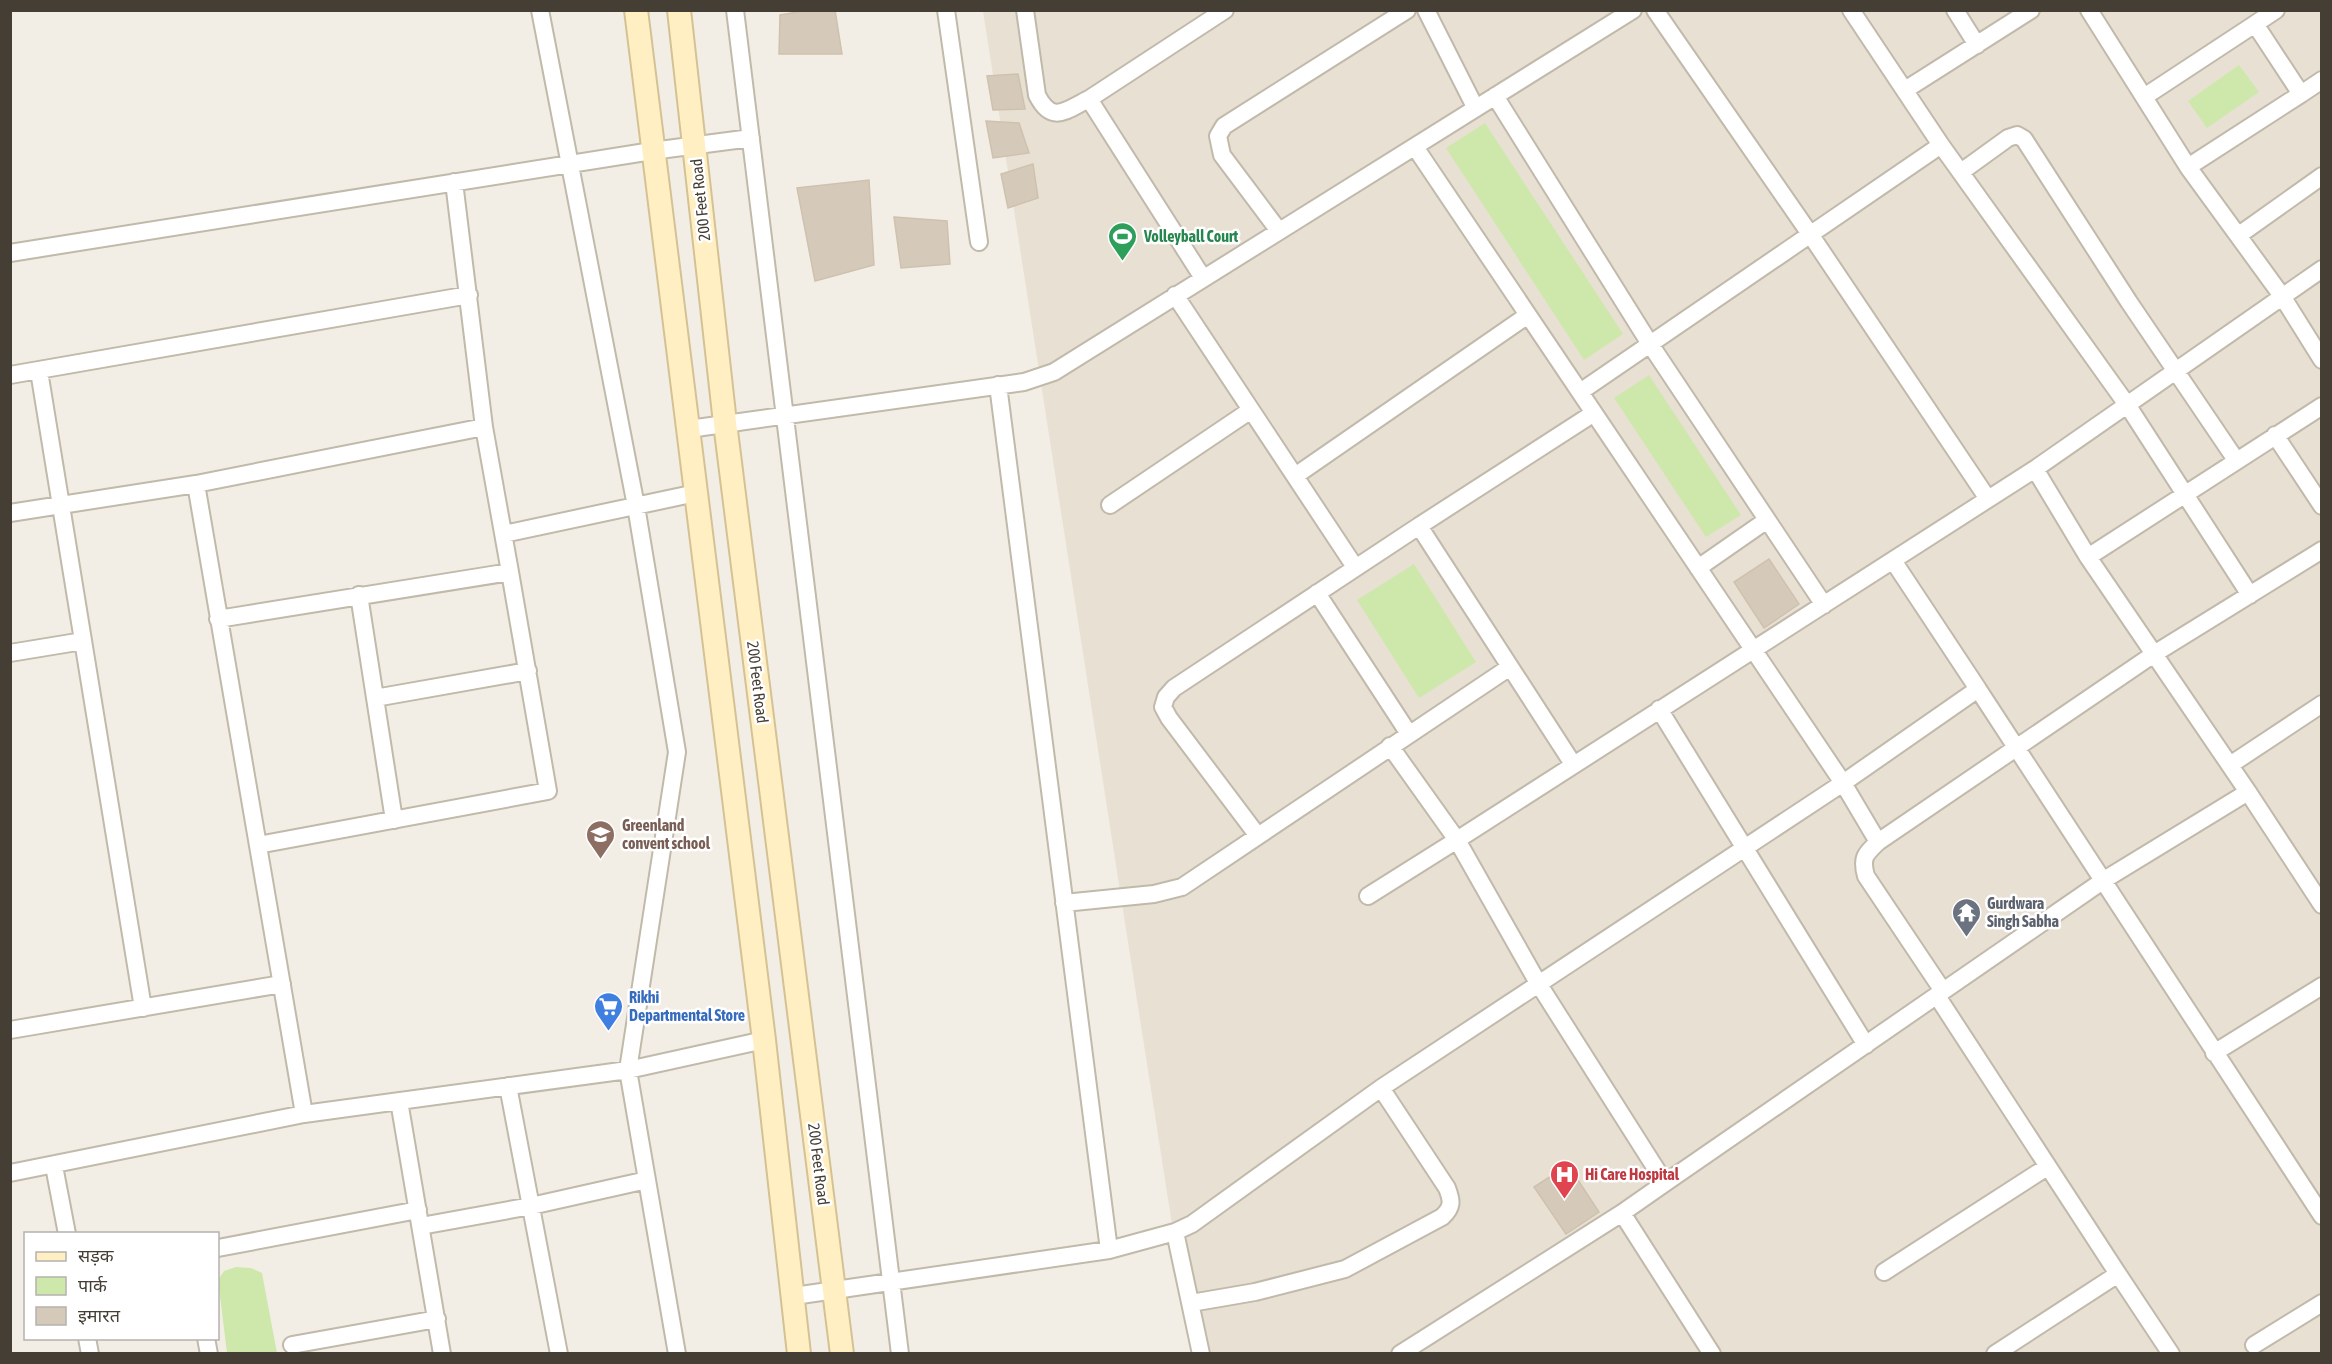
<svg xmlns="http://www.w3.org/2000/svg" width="2332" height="1364" viewBox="0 0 2332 1364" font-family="'Asap Condensed','Noto Sans Devanagari',sans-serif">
<rect width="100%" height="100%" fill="#f3eee5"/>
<!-- residential -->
<path fill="#e7e0d3" d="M983,11H2321V1353H1192Z"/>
<!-- green -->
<path fill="#cee8ac" d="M2239,65L2259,92L2207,128L2188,101Z
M1485,123L1623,334L1584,360L1446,148Z
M1649,375L1741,515L1706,537L1614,398Z
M1414,564L1476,662L1419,698L1357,600Z
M236,1267L251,1268L262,1273L277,1353H227L218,1280L224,1271Z"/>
<!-- building -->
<path fill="#d5caba" stroke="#cfc1ad" stroke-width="1.5" d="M809,10H835L842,54H779L780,15Z
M1018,74L1025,109L993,110L987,76Z
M986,121L1019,123L1029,153L993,158Z
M1033,164L1038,198L1008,208L1001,174Z
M869,180L874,265L815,281L797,188Z
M894,217L947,221L950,264L901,268Z
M1769,559L1799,604L1764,628L1734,582Z
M1568,1165L1599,1212L1566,1234L1534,1187Z"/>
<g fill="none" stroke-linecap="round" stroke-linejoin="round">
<defs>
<path id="street" d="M540,10L636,506L677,752L628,1070L677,1354
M735,10L900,1354
M946,10L979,242
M1025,10L1037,95C1052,125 1066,110 1089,99
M1426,10L1475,107
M1655,10L1810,234L1988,499
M1851,10L1941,145L2128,406L2250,595
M1955,10L1977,45
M2089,10L2188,167L2282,296L2322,360
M2255,24L2276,10
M1905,90L2031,10
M2301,94L2322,80
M1495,96L1650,344L1824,605
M2144,97L2255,24L2301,94L2188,167
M1415,147L1843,783L1878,842
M1961,172L2008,138L2017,135L2024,139L2129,302L2236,460
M1279,231L1222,155L1218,136L1224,126L1407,10
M2239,235L2322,176
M10,253L652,151L751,138
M1203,278L1089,99L1225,10
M1175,295L1355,567
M39,371L143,1008
M10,375L469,295
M998,385L1109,1250
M1580,392L1941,145
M484,427L510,572
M689,429L1024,382L1054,372L1633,10
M2275,435L2322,506
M2035,469L2322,269
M1295,476L1528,315
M196,484L484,427L454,182
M1110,505L1251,410
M10,513L196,484L304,1114
M1419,526L1594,413
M504,534L696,493
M1698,568L1767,520
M1317,593L1409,734
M359,595L394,820
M218,619L510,572L548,791L258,845
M10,653L83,641
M1978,689L2322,1216
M375,698L528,671
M1659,709L1866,1045
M2230,765L2322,704
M2248,792L2322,905
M1258,836L1169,718L1163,707L1166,697L1174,688L1419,526L1573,764
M1368,896L1457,840L1390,746
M1064,903L1154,894L1182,887L1510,667
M1943,991L1866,876C1861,858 1865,854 1878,842L2154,654L2322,550
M1937,996L2118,1274L1995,1354
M10,1030L282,984
M2214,1053L2322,986
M508,1086L559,1354
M399,1101L442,1354
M54,1166L67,1234
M10,1173L304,1114L628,1070L764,1040
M1665,1183L2104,880L2248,792L2088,557
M421,1226L531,1206L647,1180
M1175,1232L1192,1224L1381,1088L1843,783L1978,689L1894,562
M218,1248L418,1210
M1884,1272L2047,1167
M2118,1274L2171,1354
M794,1296L1109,1250L1175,1232L1201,1354
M1191,1303L1255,1292L1345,1269L1442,1217C1453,1207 1452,1201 1447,1188L1381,1088
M87,1338L90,1354
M206,1338L209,1354
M292,1345L437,1319
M2254,1345L2322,1303
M1400,1354L1622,1213
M1712,1354L1622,1213L1665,1183L1538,983L1457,840L2035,469L2088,557L2322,406"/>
<path id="secondary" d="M636,10L764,1040L799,1354
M679,10L725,423L842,1354"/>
</defs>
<!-- street casing -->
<use href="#street" stroke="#c1b9aa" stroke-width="20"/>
<!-- secondary casing -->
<use href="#secondary" stroke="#d4c294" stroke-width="26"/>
<!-- street -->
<use href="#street" stroke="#fff" stroke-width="16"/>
<!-- secondary -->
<use href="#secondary" stroke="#ffefc3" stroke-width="22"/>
</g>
<!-- icons -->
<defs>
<symbol id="stadium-pin" viewBox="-11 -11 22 30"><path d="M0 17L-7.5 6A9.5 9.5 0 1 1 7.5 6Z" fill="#2e9e5b" stroke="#fff"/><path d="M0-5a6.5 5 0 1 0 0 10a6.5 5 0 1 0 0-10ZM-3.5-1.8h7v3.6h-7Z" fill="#fff"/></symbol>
<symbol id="school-pin" viewBox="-11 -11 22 30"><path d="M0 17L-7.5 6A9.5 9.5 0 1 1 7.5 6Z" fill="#8d6e63" stroke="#fff"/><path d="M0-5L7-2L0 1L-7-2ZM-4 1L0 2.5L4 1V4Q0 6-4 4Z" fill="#fff"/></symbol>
<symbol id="temple-pin" viewBox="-11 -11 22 30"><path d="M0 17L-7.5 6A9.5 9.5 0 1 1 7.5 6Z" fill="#6b7280" stroke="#fff"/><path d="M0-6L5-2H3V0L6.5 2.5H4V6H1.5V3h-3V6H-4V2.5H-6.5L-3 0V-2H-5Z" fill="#fff"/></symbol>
<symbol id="supermarket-pin" viewBox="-11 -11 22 30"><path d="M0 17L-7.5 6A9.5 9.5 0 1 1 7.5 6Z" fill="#3f7fe0" stroke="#fff"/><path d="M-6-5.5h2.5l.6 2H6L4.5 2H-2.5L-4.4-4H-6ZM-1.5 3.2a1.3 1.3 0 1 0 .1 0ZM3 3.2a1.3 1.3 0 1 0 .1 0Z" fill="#fff"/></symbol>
<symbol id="hospital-pin" viewBox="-11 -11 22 30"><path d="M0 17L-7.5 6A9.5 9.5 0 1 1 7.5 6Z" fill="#e0444e" stroke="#fff"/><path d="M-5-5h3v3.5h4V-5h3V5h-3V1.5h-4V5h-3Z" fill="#fff"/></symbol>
</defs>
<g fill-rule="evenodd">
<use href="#stadium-pin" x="1106" y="220" width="33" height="45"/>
<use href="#school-pin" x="584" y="818" width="33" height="45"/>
<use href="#temple-pin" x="1950" y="896" width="33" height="45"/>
<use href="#supermarket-pin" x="592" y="990" width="33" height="45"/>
<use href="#hospital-pin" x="1548" y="1158" width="33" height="45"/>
</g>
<g text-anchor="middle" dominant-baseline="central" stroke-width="5" stroke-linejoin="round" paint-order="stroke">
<!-- street labels -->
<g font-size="16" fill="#453e34" stroke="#fff">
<text transform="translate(700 200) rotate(-96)">200 Feet Road</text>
<text transform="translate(758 682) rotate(83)">200 Feet Road</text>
<text transform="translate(819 1164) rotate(83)">200 Feet Road</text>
</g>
<!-- leisure labels -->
<g font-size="16" font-weight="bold" fill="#27864d" stroke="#fff" text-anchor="start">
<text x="1144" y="236">Volleyball Court</text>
</g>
<!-- education labels -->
<g font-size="16" font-weight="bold" fill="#785e54" stroke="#fff" text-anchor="start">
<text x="622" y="825">Greenland<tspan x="622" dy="18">convent school</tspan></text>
</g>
<!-- worship labels -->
<g font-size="16" font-weight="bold" fill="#5b616d" stroke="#fff" text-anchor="start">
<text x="1987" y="903">Gurdwara<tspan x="1987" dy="18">Singh Sabha</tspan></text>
</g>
<!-- shop labels -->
<g font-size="16" font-weight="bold" fill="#366cbe" stroke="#fff" text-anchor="start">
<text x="629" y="997">Rikhi<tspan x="629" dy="18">Departmental Store</tspan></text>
</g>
<!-- health labels -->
<g font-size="16" font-weight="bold" fill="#be3a42" stroke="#fff" text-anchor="start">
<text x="1585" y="1174">Hi Care Hospital</text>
</g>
</g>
<!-- border -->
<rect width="2332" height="1364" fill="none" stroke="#453e34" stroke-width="24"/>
<!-- legend -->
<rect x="24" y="1232" width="195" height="108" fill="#ffffff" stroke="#b5b2ae" stroke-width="1.5"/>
<rect x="36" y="1252" width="30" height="9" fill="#ffefc3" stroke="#b5b2ae" stroke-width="1.5"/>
<text x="78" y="1262" font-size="18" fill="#453e34">सड़क</text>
<rect x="36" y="1277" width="30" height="18" fill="#cee8ac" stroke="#b5b2ae" stroke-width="1.5"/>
<text x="78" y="1292" font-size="18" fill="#453e34">पार्क</text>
<rect x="36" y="1307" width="30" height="18" fill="#d5caba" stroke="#b5b2ae" stroke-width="1.5"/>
<text x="78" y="1322" font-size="18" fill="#453e34">इमारत</text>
</svg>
